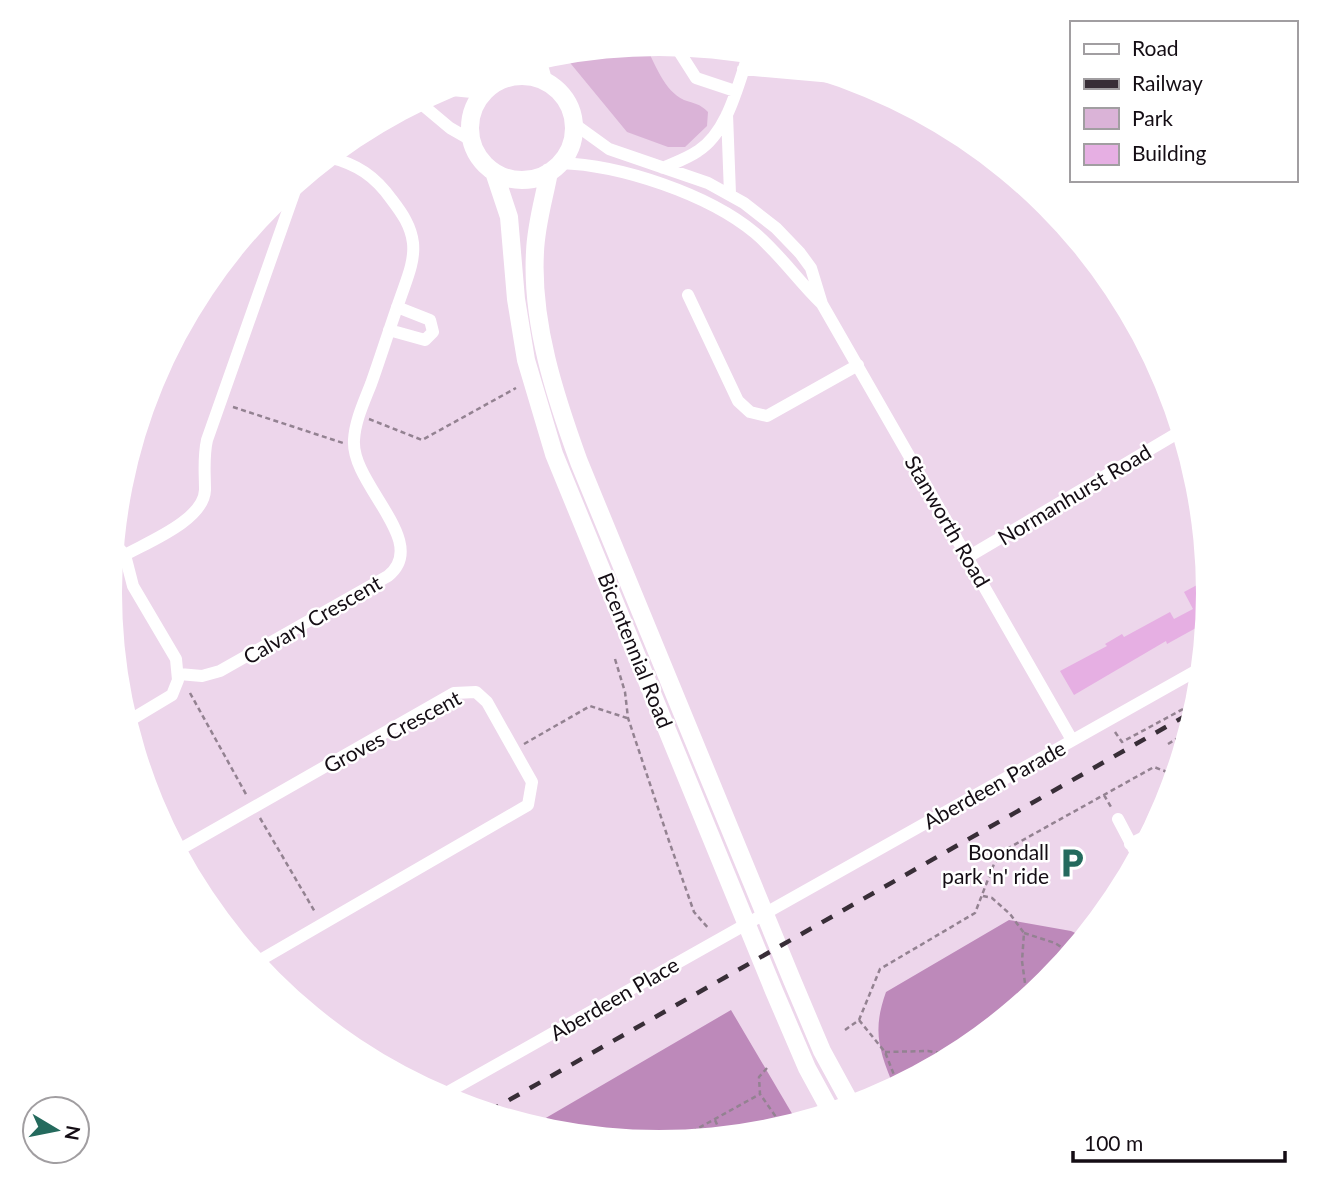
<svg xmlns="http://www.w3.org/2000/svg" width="1318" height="1186" viewBox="0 0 1318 1186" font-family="Lato,sans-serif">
<rect width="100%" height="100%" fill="#edd6eb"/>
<!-- green -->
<path fill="#dab3d7" d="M645,45C655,63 664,91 684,100C695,104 699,103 708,112L707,126L685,147H668L627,132L562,53Z"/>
<!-- forest -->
<path fill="#bd89ba" d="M1009,920L1071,931L1084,937L1047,982L964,1050L894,1087C879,1050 872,1031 886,992Z
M731,1010L797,1122C721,1145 607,1149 532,1126Z"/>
<!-- building -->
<path fill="#e6afe3" d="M1197,585L1201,593L1208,589L1205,623L1167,644L1166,641L1074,695L1060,671L1107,646L1105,644L1122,634L1124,637L1170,612L1174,619L1193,609L1184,592Z"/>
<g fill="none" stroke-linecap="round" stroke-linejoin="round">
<!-- path -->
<path stroke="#938291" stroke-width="2.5" stroke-dasharray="5 3.5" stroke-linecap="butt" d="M233,407L343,443
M369,419L422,440L516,388
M615,659L625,692L628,718L669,841L694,912L709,929
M190,693L247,796
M1115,732L1122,742L1198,701
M524,744L590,706L627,718
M1168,744L1188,732
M1104,795L1111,807
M260,818L315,912
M983,896L992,898L1010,914L1024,933L1022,961L1027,998
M1024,933L1055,943L1070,953
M859,1020L885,1052L898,1085
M845,1030L859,1020L880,969L975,913L994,864L1005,850L1154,767L1175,775
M885,1052L928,1051L953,1055
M767,1068L759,1077L760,1094L783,1127
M715,1120L722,1136
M677,1140L760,1094"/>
<!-- minor -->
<path stroke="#fff" stroke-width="12" d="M675,45L696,78L735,91
M743,69L844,78
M442,89L482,93
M419,102L450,128L471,140
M727,114L730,194
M573,123L609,149L708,183L744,203L776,228L800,253L811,268L822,304L1072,740
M560,163C621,165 708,194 755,233C780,254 798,281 822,304
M663,168C674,163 688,158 698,151C728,132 738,84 749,53
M688,295L738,401L750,412L767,416L858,365
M389,330L425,340L433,332L430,320L397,307
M115,544L125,555L133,586L176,659L178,680L172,695L127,722
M125,555C148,542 204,520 205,490C205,473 203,458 207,440L298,182
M968,557L1181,431
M179,674L202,676L220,671L388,576C431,542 351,485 354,440C355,421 364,402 371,384C381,356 390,327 400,299C406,281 415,262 413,243C411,226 402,213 392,200C375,176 357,164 328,157
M1118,819L1138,857
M1130,844L1150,834
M177,851L454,693L476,692L487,702L532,782L528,805L255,963
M441,1096L1201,668"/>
<!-- secondary -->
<path stroke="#fff" stroke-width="18" d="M537,59L543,80
M470 128a52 52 0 1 1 104 0a52 52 0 1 1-104 0Z
M494,172L509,217L516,299L526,360L554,454L774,991L807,1068L831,1112
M549,172C544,199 536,224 535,252C531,323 555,396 579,462L792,980L822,1051L852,1106"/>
<!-- rail -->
<path stroke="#382e37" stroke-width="4.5" stroke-dasharray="12 12" stroke-linecap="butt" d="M488,1112L1194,711"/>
</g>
<!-- icons -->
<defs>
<symbol id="parking-bare" viewBox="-9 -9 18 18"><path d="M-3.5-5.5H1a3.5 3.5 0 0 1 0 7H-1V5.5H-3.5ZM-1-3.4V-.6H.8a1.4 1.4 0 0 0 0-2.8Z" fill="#246a5d" stroke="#fff" stroke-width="2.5" paint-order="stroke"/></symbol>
</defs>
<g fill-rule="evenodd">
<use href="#parking-bare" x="1050" y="841" width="44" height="44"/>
</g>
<g text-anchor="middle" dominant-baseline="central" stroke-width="5" stroke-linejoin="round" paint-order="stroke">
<!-- street labels -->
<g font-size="21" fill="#140d14" stroke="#fff">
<text transform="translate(1074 494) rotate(-31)">Normanhurst Road</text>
<text transform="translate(948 521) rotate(60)">Stanworth Road</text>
<text transform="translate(312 619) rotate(-30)">Calvary Crescent</text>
<text transform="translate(636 650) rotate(68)">Bicentennial Road</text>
<text transform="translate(392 731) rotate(-28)">Groves Crescent</text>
<text transform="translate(994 784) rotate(-29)">Aberdeen Parade</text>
<text transform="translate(614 998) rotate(-30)">Aberdeen Place</text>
</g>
<!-- poi labels -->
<g font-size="21" fill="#140d14" stroke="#fff" text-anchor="end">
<text x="1049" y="851">Boondall<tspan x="1049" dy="24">park 'n' ride</tspan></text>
</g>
</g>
<!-- crop -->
<path d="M0 0H1318V1186H0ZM122 593a537 537 0 1 1 1074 0a537 537 0 1 1-1074 0Z" fill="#fff" fill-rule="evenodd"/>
<!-- legend -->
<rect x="1070" y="21" width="228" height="161" fill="#ffffff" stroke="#a19ea1" stroke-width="2"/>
<rect x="1084" y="44" width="35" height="10" fill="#ffffff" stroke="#a19ea1" stroke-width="2"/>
<text x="1132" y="56" font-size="21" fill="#140d14">Road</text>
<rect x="1084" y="79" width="35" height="10" fill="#382e37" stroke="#a19ea1" stroke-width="2"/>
<text x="1132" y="91" font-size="21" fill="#140d14">Railway</text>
<rect x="1084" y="108" width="35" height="21" fill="#dab3d7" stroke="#a19ea1" stroke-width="2"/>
<text x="1132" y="126" font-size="21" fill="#140d14">Park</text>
<rect x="1084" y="144" width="35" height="21" fill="#e6afe3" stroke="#a19ea1" stroke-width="2"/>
<text x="1132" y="161" font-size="21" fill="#140d14">Building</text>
<!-- north arrow -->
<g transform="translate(56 1130) rotate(100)"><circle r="33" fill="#ffffff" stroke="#a19ea1" stroke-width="2"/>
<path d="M0-5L12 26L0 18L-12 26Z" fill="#246a5d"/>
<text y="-10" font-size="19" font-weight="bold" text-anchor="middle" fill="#140d14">N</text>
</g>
<!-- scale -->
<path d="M1073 1151v10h212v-10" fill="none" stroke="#140d14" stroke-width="3.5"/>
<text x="1084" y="1151" font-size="21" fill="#140d14" stroke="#ffffff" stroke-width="5" paint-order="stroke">100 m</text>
</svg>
